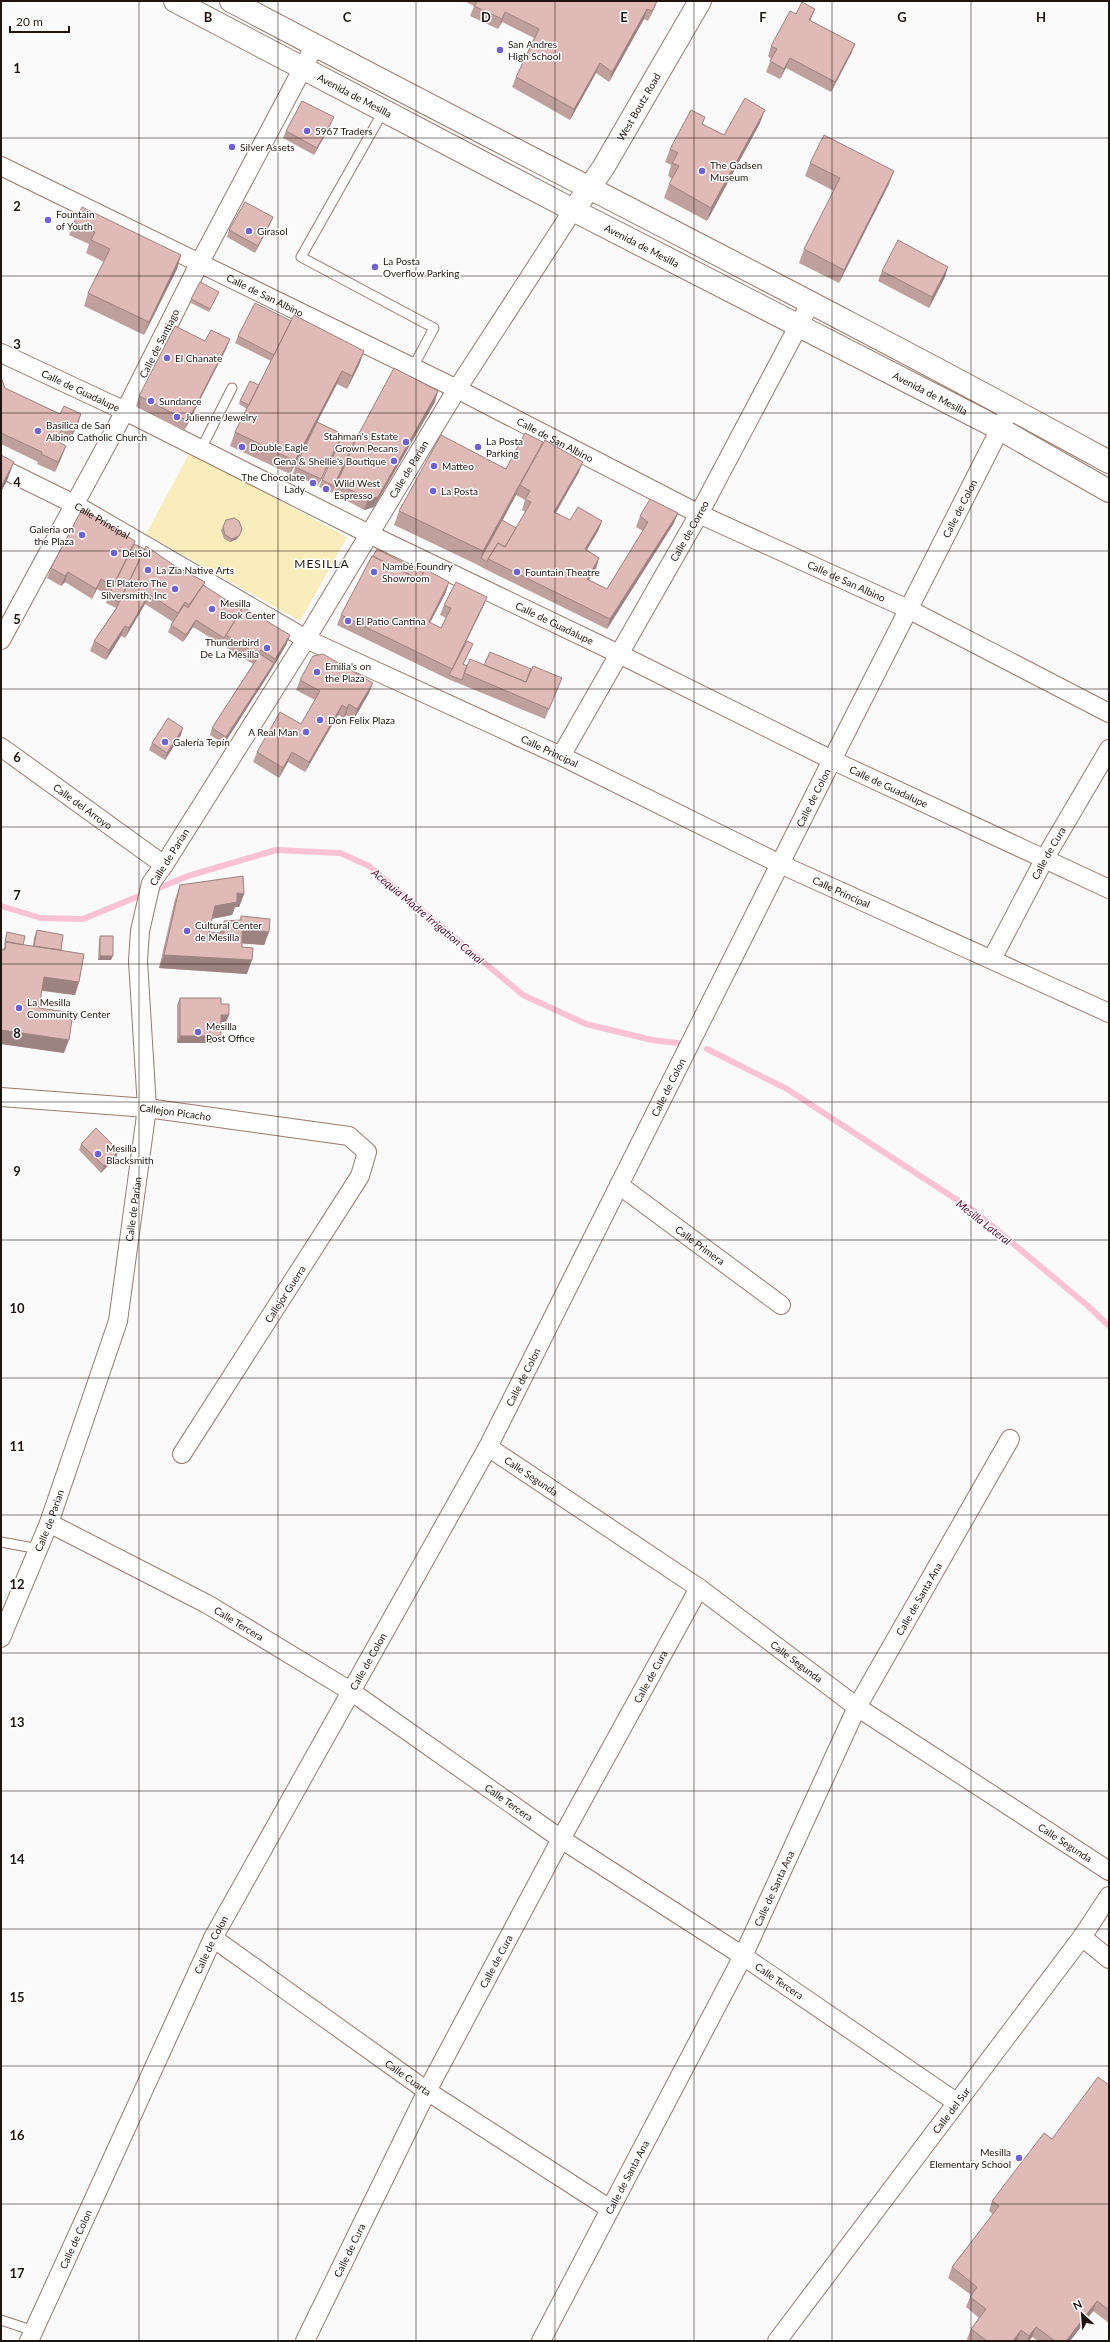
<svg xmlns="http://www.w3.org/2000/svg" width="1110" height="2342" viewBox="0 0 1110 2342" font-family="Lato,sans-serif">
<rect width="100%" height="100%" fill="#fafafa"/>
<!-- green -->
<path fill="#f8edbb" d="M190,452L347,537L300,621L146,534Z"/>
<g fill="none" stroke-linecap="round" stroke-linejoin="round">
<!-- stream -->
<path stroke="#fac2d4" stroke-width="6" d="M1,906L41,918L83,919L188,876L276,850L340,853L369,866L523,995L586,1024L652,1040L685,1044
M707,1049L787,1089L974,1211L1088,1306L1109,1326"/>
<defs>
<path id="lane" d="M384,110L301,257L434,328L413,367
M201,449L232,388
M1,1542L39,1549
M1,2320L34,2331"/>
<g id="street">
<path id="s1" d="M1,166L457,389L699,514L908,609L1109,713"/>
<path id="s2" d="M1,353L125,411L369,534L619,654L832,760L1109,889"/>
<path id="s3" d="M1,468L74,504L306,639L561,756L780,864L1109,1013"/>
<path id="s4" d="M1,640L125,411L199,264L315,45"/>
<path id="s5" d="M1,747L164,865"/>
<path id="s6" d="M561,756L699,514L811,302"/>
<path id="s7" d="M992,959L1045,858L1109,749"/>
<path id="s8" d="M1,1097L147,1108L349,1136L367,1152L360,1176L182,1454"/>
<path id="s9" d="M619,1185L781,1305"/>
<path id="s10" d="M488,1447L699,1588L857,1707L1109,1871"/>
<path id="s11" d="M49,1523L207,1604L352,1692L561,1839L743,1956L956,2102"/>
<path id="s12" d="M1,1638L49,1523L118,1321L147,1108L138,961L140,931L151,883L164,865L306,639L457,389L573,210"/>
<path d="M1082,1937L1109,1959"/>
<path id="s13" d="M213,1938L427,2091L610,2209"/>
<path id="s14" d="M29,2341L213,1938L488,1447L832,760L1006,417"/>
<path id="s15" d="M305,2341L427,2091L561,1839L699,1588"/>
<path id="s16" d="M541,2341L743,1956L857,1707L1010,1439"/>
<path id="s17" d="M777,2341L1082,1937L1109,1896"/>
</g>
<g id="secondary">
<path id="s18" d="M175,1L573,210L1000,429L1109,491"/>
<path d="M231,1C523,156 819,303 1109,462"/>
<path id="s19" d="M580,201L603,168L700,1"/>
</g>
</defs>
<!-- lane casing -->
<use href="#lane" stroke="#987a6b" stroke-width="11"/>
<!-- street casing -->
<use href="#street" stroke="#987a6b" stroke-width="20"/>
<!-- secondary casing -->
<use href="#secondary" stroke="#987a6b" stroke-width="24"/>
<!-- lane -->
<use href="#lane" stroke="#fff" stroke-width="9"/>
<!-- street -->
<use href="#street" stroke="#fff" stroke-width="18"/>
<!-- secondary -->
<use href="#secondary" stroke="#fff" stroke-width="22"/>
</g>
<!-- wall -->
<path fill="#c0a09d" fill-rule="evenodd" d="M464,1H657L648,21L644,19L609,82L596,73L570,120L512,87L516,77L534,38L502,22L498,29L470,16L474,6Z
M810,20L855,44L851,54L831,92L786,68L780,79L766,72L771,59L768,56L771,46Z
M760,123L707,221L664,198L669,184L672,179L668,176L671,165L665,162L670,149L703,124L724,135Z
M331,124L314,155L283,138L286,131Z
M810,163L889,184L839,283L799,263L804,249L834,191L805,176Z
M273,217L270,224L255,253L227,237L229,230Z
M74,222L181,255L177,269L144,335L84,306L88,293L104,262L86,253L89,244L69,235Z
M882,271L945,277L929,308L878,281Z
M219,292L209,312L189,302L191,299Z
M238,336L364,351L359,365L347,389L337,384L317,422L342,434L318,486L293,474L295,467L313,431L290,474L230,446L235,432L247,409L239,404L240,401L259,385L271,361L235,343Z
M230,339L226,349L184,431L136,406L139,396Z
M1,377L5,388L60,414L78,424L69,442L59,437L57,442L66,446L62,456L55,472L37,464L38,462L1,444Z
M435,402L374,507L364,510L333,493L346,462L332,493L319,487L322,480L355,440Z
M506,469L579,472L556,513L570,520L602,521L598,531L587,550L599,558L596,568L589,580L607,589L643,531L636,527L640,516L674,523L607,629L485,569L478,565L394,525L399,511ZM516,495L525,500L522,510L525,512L516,528L502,521Z
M223,527L241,532L237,539L230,542L224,539L221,530Z
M135,541L134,544L205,582L203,585L242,610L290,635L286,645L272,669L224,744L210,735L212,728L253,664L193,627L183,642L168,632L171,625L173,622L145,604L125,638L121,636L106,660L90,651L94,641L116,608L106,603L108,596L97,589L92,599L65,582L61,586L47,578L51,568Z
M446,592L430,623L441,628L446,618L440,615L444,605L483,607L460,655L472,647L463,664L467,666L484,665L531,669L562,678L545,719L448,679L337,625L341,615Z
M300,680L369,693L354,719L346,715L343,718L338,715L305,772L288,762L279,778L253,762L257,752L301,724L315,700L296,690Z
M181,735L165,760L149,750L152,743Z
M180,885L244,894L239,907H235L232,915L212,919L209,932H220L224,921L240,920L241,916L269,932L264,945L242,943V947L247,974L159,968L175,899Z
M37,930L61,950L79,982L75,995L42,991L39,1008L64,1053L1,1044V949H3L5,945H4L7,932L23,945L33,946L34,937Z
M100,936L111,960H98L99,939Z
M180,998L221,1004L229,1015L226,1022H221L218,1043H177V1005Z
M81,1144L119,1151L116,1157L101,1173L79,1150Z
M1109,2085V2323L1093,2311L1070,2341H1038L1032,2337L1029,2341H1018L1017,2340V2341H969L967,2339L971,2329L979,2318L966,2307L970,2297L971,2295L948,2278L952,2267L993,2214L989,2211L992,2201L1052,2139Z"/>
<!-- shaded-wall -->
<path fill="#9c8280" d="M657,1L655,7L648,21L652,11Z
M647,9L644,19L609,82L612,72Z
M815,9L811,19L805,30L809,20Z
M505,12L502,22L498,29L502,19Z
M855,44L851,54L831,92L835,82Z
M790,58L786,68L780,79L784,69Z
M600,63L596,73L570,120L574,109Z
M765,110L760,123L707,221L711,208Z
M334,117L331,124L314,155L317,148Z
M894,171L889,184L839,283L844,270Z
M273,217L270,224L255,253L258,246Z
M181,255L177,269L144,335L149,322Z
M948,267L945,277L929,308L932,297Z
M230,339L226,349L184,431L188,421Z
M364,351L359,365L347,389L352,376Z
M342,371L337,384L290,474L295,461Z
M438,391L435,402L374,507L364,510L368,499Z
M81,414L78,424L69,442L73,432Z
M342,434L340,441L318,486L321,479Z
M355,440L353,447L332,493L334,486Z
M66,446L62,456L55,472L58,462Z
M14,462L7,481L1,492V487Z
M583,462L579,472L550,522L554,512Z
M520,485L516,495L482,559L481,558L483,551Z
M678,513L674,523L607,629L610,619Z
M602,521L598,531L581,559L585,549Z
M242,529L237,539L230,542L232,539Z
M599,558L596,568L584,589L587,579Z
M68,572L65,582L61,586L65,576Z
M101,579L97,589L92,599L96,589Z
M205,582L201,592L186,615L189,605Z
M449,582L446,592L425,632L429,622Z
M149,594L145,604L125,638L129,628Z
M487,597L483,607L449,675L452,669Z
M196,620L193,627L183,642L186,635Z
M125,626L121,636L106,660L109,650Z
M290,635L286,645L272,669L224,744L226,737L274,663L275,659Z
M373,683L369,693L354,719L357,709Z
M349,704L346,715L343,718L347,708Z
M342,705L338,715L305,772L309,762Z
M183,728L181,735L165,760L167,753Z
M292,752L288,762L279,778L283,768Z
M237,893L244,894L239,907H235L232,915L210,919L215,906Z
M242,929L269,932L264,945L237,943Z
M164,955L252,960L247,974L159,968Z
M100,956H113L111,960H98Z
M44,977L79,982L75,995L39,990Z
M221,1015H229L226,1022H218Z
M1,1030L69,1040L64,1053L1,1044Z
M180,1036H221L218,1043H177Z
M119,1151L116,1157L101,1173L104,1166Z
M1097,2301L1093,2311L1070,2341H1066Z
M1036,2327L1032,2337L1029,2341H1027L1029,2336Z
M1021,2330L1017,2340L1013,2341Z"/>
<!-- building -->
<path fill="#dfbab7" stroke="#9c8280" d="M478,1H657L652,11L647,9L612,72L600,63L574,109L516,77L539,29L505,12L502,19L474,6Z
M802,2L815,9L809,20L855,44L835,82L790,58L784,69L770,61L777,49L771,46L790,11L796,14Z
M745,98L765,110L711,208L669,184L679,166L672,163L678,153L670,149L691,110L705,117L702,124L724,135Z
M302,101L334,117L317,148L286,131Z
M824,135L894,171L844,270L804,249L840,178L810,163Z
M245,202L273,217L258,246L229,230Z
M82,207L181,255L149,322L88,293L110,249L91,240L95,232L74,222Z
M898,240L948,267L932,297L882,271Z
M200,282L219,292L210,309L191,299Z
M255,303L291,321L274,355L238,336Z
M294,315L364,351L352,376L342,371L295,461L235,432Z
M175,326L205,341L211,330L230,339L188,421L139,396Z
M394,368L438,391L378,497L368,499L337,483L357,437Z
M1,377L5,388L60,414L64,406L81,414L73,432L63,427L57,441L66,446L58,462L41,454L42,452L1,433Z
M250,381L259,385L249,405L240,401Z
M317,422L342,434L321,479L295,467Z
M525,433L543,442L483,551L399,511L441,435L506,469Z
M343,435L355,440L334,486L322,480Z
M545,440L583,462L554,512L570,520L578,507L602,521L585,549L599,558L587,579L607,589L648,522L640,516L650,499L678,513L610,619L488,559L498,543L505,547L531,502L525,499L530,491L520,485Z
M1,455L14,462L1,487Z
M82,509L135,541L113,586L101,579L96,589L68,572L65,576L51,568Z
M234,518L239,521L242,529L239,536L232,539L225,535L223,527L226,520Z
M502,520L516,528L505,547L498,543L488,559L487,562L481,558Z
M134,544L145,549L119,602L108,597Z
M146,546L172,564L205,582L189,605L185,602L178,613L149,594L129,628L125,626L109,650L94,641L116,609Z
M377,549L423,573L420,580L373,556Z
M372,556L420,580L425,569L449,582L429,622L441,628L451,608L444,605L456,582L487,597L452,669L341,615Z
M203,585L242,610L226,635L224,638L196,620L186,635L171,625L184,605L188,608Z
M243,607L290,635L275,659L261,650L258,655L226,635Z
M467,641L473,644L463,664L467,666L462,680L449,675Z
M490,652L531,669L526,682L484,665Z
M260,654L274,663L226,737L212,728Z
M323,654L373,683L357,709L349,704L347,708L342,705L309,762L292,752L283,768L257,752L280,712L301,724L320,691L300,680L313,656Z
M470,659L526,682L533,666L562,678L549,709L464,673Z
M168,718L183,728L167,753L152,743Z
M243,876L244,894L237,893V902L215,906L209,932L224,933V921L241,920V916L270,919L269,932L242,929V947L253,948L252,960L164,955L180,885Z
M37,930L63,935L61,950L34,946Z
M7,932L25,936L23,945L5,941Z
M100,936H113V956H100Z
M6,942L84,954L79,982L44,977L39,1008L73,1013L69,1040L1,1030V949L5,950Z
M180,998H221V1004H229V1015H221V1036H180Z
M96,1128L119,1151L104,1166L81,1144Z
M1098,2077L1109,2085V2310L1097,2301L1066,2341H1055L1036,2327L1029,2336L1021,2330L1013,2341H987L971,2329L986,2309L970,2297L977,2287L952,2267L999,2206L992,2201L1044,2133L1052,2139Z"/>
<!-- grid -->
<path fill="none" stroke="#20140f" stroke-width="1" stroke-opacity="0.55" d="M139,1V2341M278,1V2341M416,1V2341M555,1V2341M694,1V2341M832,1V2341M971,1V2341M1,138H1109M1,276H1109M1,413H1109M1,551H1109M1,689H1109M1,827H1109M1,964H1109M1,1102H1109M1,1240H1109M1,1378H1109M1,1515H1109M1,1653H1109M1,1791H1109M1,1929H1109M1,2066H1109M1,2204H1109"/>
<!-- markers -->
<g fill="#6c61db" stroke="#fff" stroke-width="1.5">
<circle cx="500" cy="50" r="4"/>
<circle cx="307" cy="131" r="4"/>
<circle cx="232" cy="147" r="4"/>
<circle cx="702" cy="171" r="4"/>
<circle cx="48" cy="220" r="4"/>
<circle cx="249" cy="231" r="4"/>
<circle cx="375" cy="267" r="4"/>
<circle cx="167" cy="358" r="4"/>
<circle cx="151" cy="401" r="4"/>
<circle cx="177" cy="417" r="4"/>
<circle cx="38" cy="431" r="4"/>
<circle cx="406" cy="442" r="4"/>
<circle cx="242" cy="447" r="4"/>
<circle cx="478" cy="447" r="4"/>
<circle cx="394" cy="461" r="4"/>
<circle cx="434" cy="466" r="4"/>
<circle cx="313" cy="483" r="4"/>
<circle cx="326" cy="489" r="4"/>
<circle cx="433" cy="491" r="4"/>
<circle cx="82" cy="535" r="4"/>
<circle cx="114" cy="553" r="4"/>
<circle cx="148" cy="570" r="4"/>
<circle cx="374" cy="572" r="4"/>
<circle cx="517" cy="572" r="4"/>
<circle cx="175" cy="589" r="4"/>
<circle cx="212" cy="609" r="4"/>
<circle cx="348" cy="621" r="4"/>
<circle cx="267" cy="648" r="4"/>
<circle cx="317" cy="672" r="4"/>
<circle cx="320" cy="720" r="4"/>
<circle cx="306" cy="732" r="4"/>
<circle cx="165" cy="742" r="4"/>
<circle cx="187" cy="931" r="4"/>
<circle cx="19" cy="1008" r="4"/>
<circle cx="198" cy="1032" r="4"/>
<circle cx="98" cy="1154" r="4"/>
<circle cx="1019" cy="2158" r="4"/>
</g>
<g text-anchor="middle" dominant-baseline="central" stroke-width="3" stroke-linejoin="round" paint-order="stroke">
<!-- poi labels -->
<g font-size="10" fill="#20140f" stroke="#fff" text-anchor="start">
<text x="508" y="44">San Andres<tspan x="508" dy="12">High School</tspan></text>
<text x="315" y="131">5967 Traders</text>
<text x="240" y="147">Silver Assets</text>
<text x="710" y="165">The Gadsen<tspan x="710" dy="12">Museum</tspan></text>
<text x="56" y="214">Fountain<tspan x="56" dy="12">of Youth</tspan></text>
<text x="257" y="231">Girasol</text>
<text x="383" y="261">La Posta<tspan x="383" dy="12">Overflow Parking</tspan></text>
<text x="175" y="358">El Chanate</text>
<text x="159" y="401">Sundance</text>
<text x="185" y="417">Julienne Jewelry</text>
<text x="46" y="425">Basilica de San<tspan x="46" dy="12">Albino Catholic Church</tspan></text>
<text x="398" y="436" text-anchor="end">Stahman's Estate<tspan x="398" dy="12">Grown Pecans</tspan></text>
<text x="486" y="441">La Posta<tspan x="486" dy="12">Parking</tspan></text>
<text x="250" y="447">Double Eagle</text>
<text x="386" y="461" text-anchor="end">Gena &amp; Shellie's Boutique</text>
<text x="442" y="466">Matteo</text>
<text x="305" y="477" text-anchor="end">The Chocolate<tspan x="305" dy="12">Lady</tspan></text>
<text x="334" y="483">Wild West<tspan x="334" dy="12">Espresso</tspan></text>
<text x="441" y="491">La Posta</text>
<text x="74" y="529" text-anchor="end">Galeria on<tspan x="74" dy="12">the Plaza</tspan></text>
<text x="122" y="553">DelSol</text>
<text x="382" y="566">Nambé Foundry<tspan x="382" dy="12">Showroom</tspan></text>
<text x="156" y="570">La Zia Native Arts</text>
<text x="525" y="572">Fountain Theatre</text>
<text x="167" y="583" text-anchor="end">El Platero The<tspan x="167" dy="12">Silversmith, Inc</tspan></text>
<text x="220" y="603">Mesilla<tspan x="220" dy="12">Book Center</tspan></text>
<text x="356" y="621">El Patio Cantina</text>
<text x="259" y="642" text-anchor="end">Thunderbird<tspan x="259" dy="12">De La Mesilla</tspan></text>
<text x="325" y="666">Emilia's on<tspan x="325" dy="12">the Plaza</tspan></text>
<text x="328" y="720">Don Felix Plaza</text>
<text x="298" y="732" text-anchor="end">A Real Man</text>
<text x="173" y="742">Galería Tepín</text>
<text x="195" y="925">Cultural Center<tspan x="195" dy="12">de Mesilla</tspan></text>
<text x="27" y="1002">La Mesilla<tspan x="27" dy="12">Community Center</tspan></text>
<text x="206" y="1026">Mesilla<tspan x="206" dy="12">Post Office</tspan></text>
<text x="106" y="1148">Mesilla<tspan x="106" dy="12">Blacksmith</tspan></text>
<text x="1011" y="2152" text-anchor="end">Mesilla<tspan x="1011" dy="12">Elementary School</tspan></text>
</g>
<!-- street labels -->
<g font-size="10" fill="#20140f" stroke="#fff">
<text stroke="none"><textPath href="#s18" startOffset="203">Avenida de Mesilla</textPath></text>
<text stroke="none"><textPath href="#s19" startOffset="111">West Boutz Road</textPath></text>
<text stroke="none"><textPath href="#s18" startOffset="527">Avenida de Mesilla</textPath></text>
<text stroke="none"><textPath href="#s1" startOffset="294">Calle de San Albino</textPath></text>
<text stroke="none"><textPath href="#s4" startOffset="336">Calle de Santiago</textPath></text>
<text stroke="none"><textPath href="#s2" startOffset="88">Calle de Guadalupe</textPath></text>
<text stroke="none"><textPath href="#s18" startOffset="851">Avenida de Mesilla</textPath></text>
<text stroke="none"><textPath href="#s1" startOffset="618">Calle de San Albino</textPath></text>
<text stroke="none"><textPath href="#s12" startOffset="1267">Calle de Parian</textPath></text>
<text stroke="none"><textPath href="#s14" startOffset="2056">Calle de Colon</textPath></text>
<text stroke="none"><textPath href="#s3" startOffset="114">Calle Principal</textPath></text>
<text stroke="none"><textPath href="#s6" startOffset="259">Calle de Correo</textPath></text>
<text stroke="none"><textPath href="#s1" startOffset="942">Calle de San Albino</textPath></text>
<text stroke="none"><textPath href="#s2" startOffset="616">Calle de Guadalupe</textPath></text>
<text stroke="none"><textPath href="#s3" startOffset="618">Calle Principal</textPath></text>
<text stroke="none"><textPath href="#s2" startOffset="988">Calle de Guadalupe</textPath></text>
<text stroke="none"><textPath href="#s14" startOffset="1732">Calle de Colon</textPath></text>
<text stroke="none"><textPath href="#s5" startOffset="101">Calle del Arroyo</textPath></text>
<text stroke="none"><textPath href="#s7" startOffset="120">Calle de Cura</textPath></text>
<text transform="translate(169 857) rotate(-58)">Calle de Parian</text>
<text stroke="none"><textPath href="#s3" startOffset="942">Calle Principal</textPath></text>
<text stroke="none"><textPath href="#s14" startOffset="1408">Calle de Colon</textPath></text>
<text stroke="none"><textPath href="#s8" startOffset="175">Callejon Picacho</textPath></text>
<text stroke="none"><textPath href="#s12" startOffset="451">Calle de Parian</textPath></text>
<text stroke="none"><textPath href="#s9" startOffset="101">Calle Primera</textPath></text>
<text transform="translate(285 1294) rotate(-57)">Callejor Guerra</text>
<text stroke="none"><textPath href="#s14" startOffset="1084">Calle de Colon</textPath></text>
<text stroke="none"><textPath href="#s10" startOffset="52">Calle Segunda</textPath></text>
<text stroke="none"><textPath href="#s12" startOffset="127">Calle de Parian</textPath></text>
<text stroke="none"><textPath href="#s16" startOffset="833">Calle de Santa Ana</textPath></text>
<text stroke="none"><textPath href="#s11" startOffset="215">Calle Tercera</textPath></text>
<text stroke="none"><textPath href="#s10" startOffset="376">Calle Segunda</textPath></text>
<text stroke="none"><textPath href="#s14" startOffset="760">Calle de Colon</textPath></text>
<text stroke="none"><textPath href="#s15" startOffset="749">Calle de Cura</textPath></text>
<text stroke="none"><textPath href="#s11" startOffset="539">Calle Tercera</textPath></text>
<text stroke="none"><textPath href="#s10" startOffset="700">Calle Segunda</textPath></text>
<text stroke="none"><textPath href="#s16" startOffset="509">Calle de Santa Ana</textPath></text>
<text stroke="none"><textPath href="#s14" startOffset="436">Calle de Colon</textPath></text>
<text stroke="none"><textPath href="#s15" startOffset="425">Calle de Cura</textPath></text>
<text stroke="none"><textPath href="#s11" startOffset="863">Calle Tercera</textPath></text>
<text stroke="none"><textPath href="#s13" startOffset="240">Calle Cuarta</textPath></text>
<text stroke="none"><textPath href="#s17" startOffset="289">Calle del Sur</textPath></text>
<text stroke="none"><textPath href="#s16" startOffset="185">Calle de Santa Ana</textPath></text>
<text stroke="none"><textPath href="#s14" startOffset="112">Calle de Colon</textPath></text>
<text stroke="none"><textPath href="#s15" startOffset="101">Calle de Cura</textPath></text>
</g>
<!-- water labels -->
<g font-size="11" font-style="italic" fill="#57082f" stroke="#fff">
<text transform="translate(428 916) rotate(40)">Acequia Madre Irrigation Canal</text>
<text transform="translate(984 1222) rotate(38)">Mesilla Lateral</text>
</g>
<!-- quarter labels -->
<g font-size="12" letter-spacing="1" fill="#20140f" stroke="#fff">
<text x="322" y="563">MESILLA</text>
</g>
</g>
<g font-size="13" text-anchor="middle" font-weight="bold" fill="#20140f" stroke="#fff" stroke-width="3" stroke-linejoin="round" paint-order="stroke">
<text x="208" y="22">B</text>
<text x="347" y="22">C</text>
<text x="486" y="22">D</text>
<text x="624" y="22">E</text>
<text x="763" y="22">F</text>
<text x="902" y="22">G</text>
<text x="1041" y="22">H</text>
<text x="17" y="73">1</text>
<text x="17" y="211">2</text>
<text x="17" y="349">3</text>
<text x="17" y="487">4</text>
<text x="17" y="624">5</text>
<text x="17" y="762">6</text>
<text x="17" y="900">7</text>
<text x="17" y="1038">8</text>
<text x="17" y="1176">9</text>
<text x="17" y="1313">10</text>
<text x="17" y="1451">11</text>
<text x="17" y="1589">12</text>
<text x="17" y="1727">13</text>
<text x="17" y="1864">14</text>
<text x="17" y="2002">15</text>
<text x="17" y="2140">16</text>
<text x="17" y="2278">17</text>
</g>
<!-- border -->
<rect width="1110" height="2342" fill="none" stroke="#20140f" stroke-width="4"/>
<!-- north arrow -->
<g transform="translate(1082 2314) rotate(334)" stroke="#ffffff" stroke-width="3" paint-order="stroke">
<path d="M0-3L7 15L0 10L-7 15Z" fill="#20140f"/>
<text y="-6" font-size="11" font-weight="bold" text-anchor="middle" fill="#20140f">N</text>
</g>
<!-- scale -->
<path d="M10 26v6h59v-6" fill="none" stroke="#20140f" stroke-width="2"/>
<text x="16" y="26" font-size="12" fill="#20140f" stroke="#ffffff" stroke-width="3" paint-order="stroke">20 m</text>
</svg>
